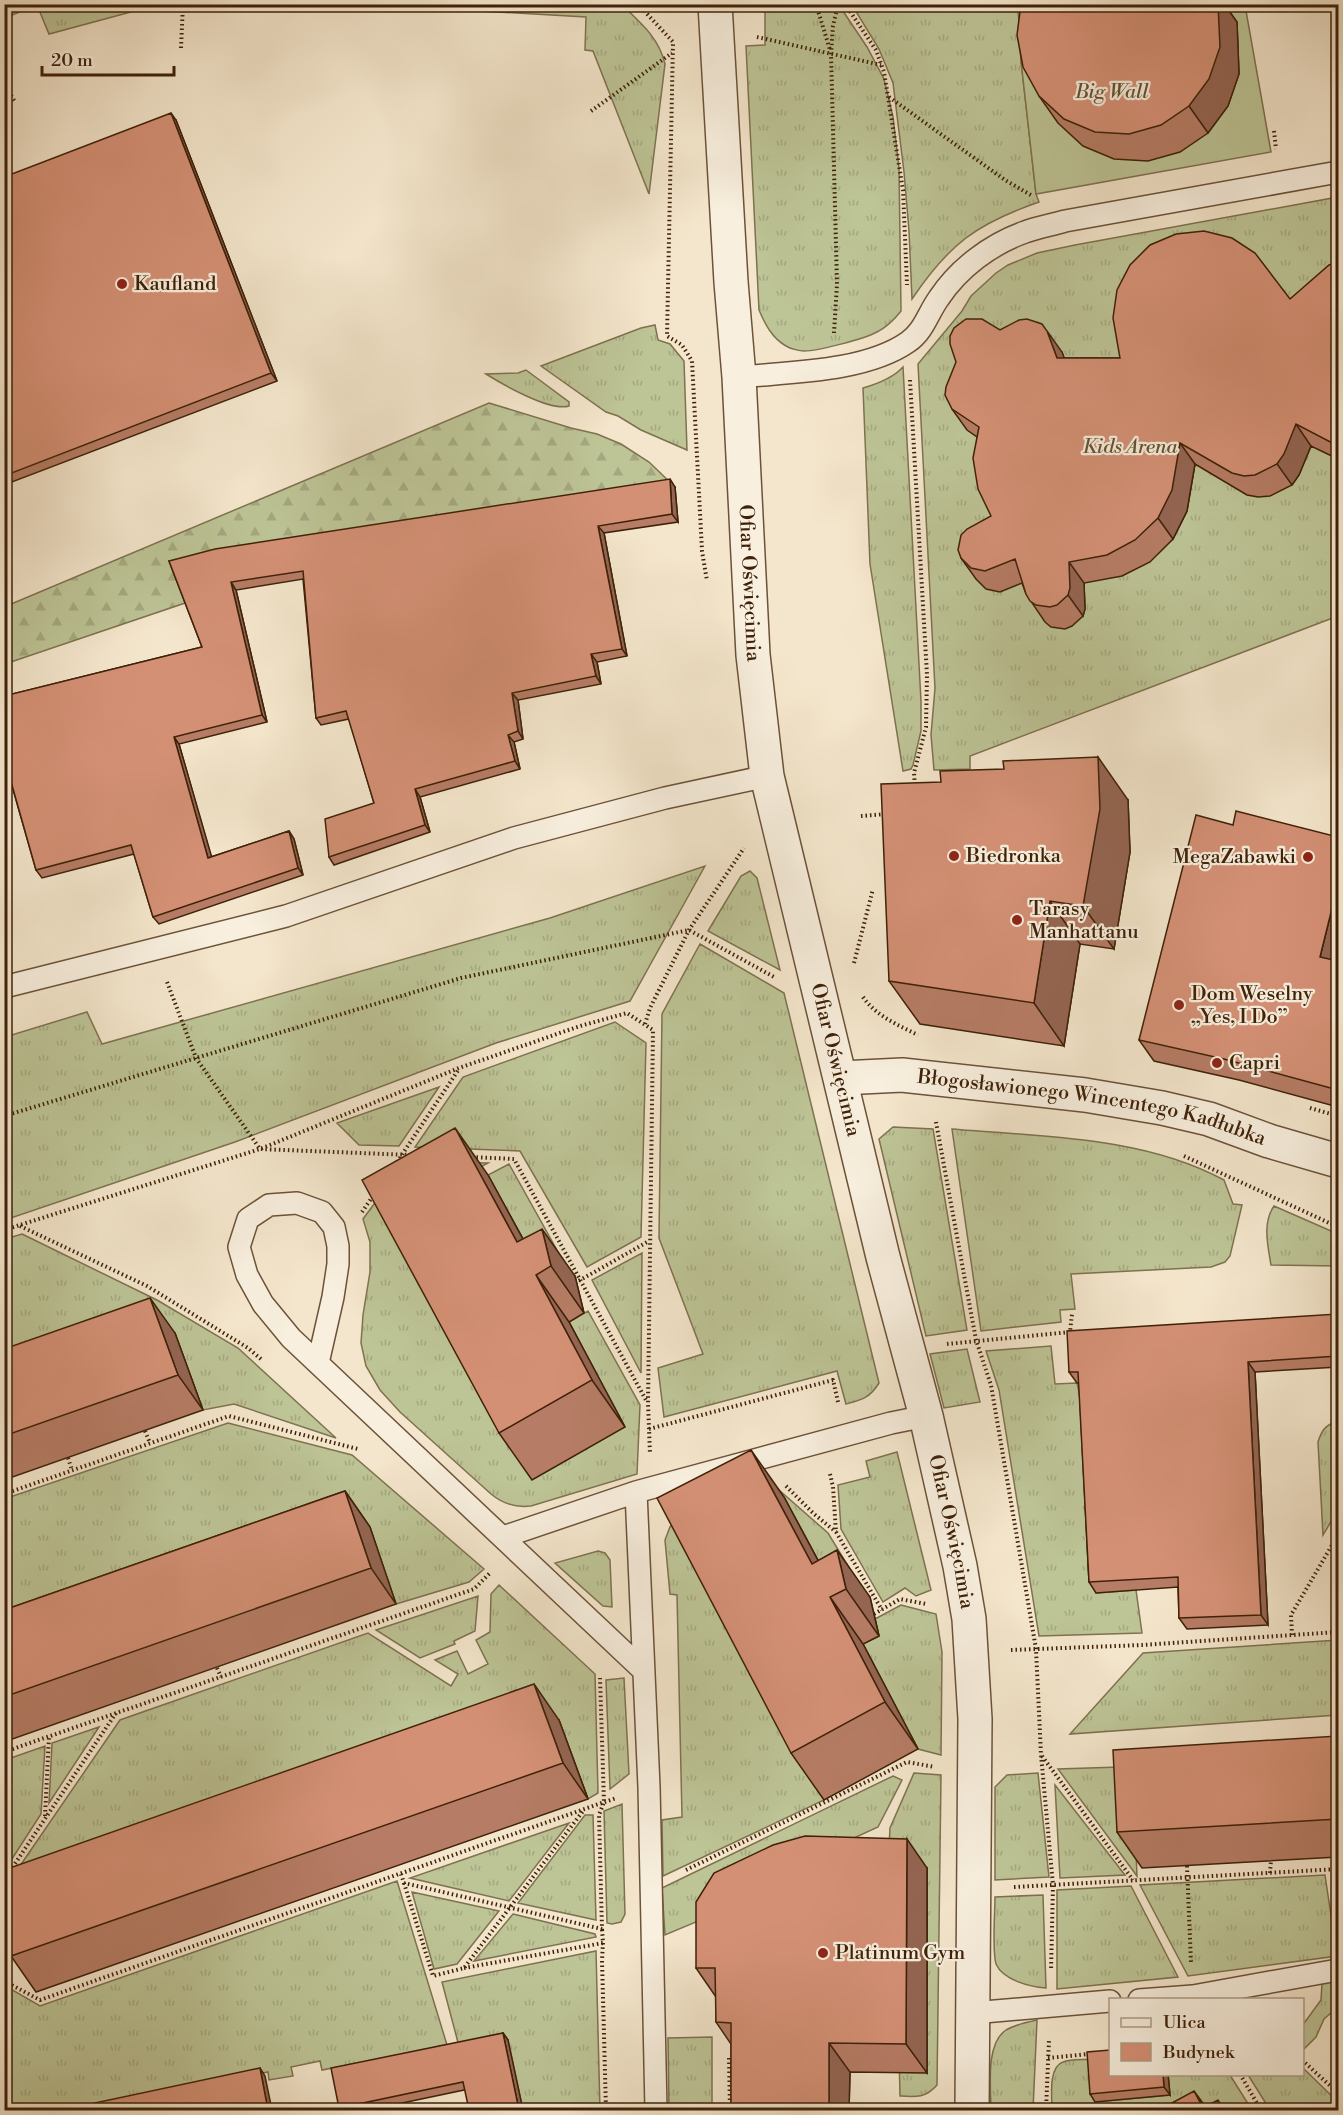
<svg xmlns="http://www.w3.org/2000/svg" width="1343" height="2115" viewBox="0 0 1343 2115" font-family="'Libre Bodoni',serif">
<defs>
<pattern id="grass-tufts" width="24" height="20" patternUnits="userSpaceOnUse" patternTransform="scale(1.5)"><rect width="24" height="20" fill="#bdc496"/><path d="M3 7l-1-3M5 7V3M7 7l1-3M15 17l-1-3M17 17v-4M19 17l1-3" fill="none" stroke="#a4a880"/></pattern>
<pattern id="forest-firs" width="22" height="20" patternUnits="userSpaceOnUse" patternTransform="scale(1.5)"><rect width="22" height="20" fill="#bdc496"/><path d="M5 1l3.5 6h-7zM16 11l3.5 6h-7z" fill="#a4a880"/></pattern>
</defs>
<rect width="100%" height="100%" fill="#f4e6cc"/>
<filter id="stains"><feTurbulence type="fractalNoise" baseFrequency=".00333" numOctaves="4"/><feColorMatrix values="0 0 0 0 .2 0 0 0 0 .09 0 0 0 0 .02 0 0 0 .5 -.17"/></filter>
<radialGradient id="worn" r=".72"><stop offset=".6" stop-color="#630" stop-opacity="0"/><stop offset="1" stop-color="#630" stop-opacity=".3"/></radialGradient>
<!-- grass -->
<path fill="url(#grass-tufts)" stroke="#7e724f" stroke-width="1.5" d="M5,4H157V5L49,34L37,5L5,18Z
M765,4L839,5L867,47L884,79L893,117L899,168L901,311C894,320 887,327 877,332C864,339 818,351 804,351C800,351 791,349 786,346C772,338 765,324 759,310L746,46L765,45Z
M375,5H622C641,23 659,38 665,64L649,194L593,51L585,50L586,17Z
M852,5H1018L1021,61L1036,194L1039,202C976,224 949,244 912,299L909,231L904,172L893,83L879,49Z
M1338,197V616L970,756V769L934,770L931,735L935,688L918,364L962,311L971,296L996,273L1008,265L1037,253L1075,245Z
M655,325L658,340L670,344L684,361L687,450L641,430L618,416L606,412L541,366L641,328Z
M903,367L921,701V731L913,765L911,769L903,771L870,564L863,388C877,384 893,378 903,367Z
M526,370L569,402V406C550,412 502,384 486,374L518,373Z
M705,866L630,1001L496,1043L235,1142L5,1220V1037L87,1012L102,1044L550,918Z
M750,871L757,878L780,970L708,931L741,876Z
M700,944L784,993L879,1383C870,1398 861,1400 846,1404L837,1371L664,1417L658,1368L703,1354L659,1238L662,1014Z
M615,1022L646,1043L641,1237L587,1267L520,1151L415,1147L463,1077Z
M439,1087L399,1146L359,1145L337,1123Z
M893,1127L933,1129L967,1330L926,1336L879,1139Z
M952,1129C1043,1137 1143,1136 1224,1180L1233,1204L1242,1205L1230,1256L1225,1262L1211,1267L1071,1274L1075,1309L1060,1310L1061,1322L981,1331Z
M405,1162L488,1163L444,1187L532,1479L575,1455L572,1448L624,1427L569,1322L588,1311L640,1405L637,1474L531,1506C515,1508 503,1504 491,1494L400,1412L380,1390L366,1366L361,1343L363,1315L370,1272V1242L363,1219Z
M509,1164L572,1277L550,1289L488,1175Z
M1274,1206L1338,1234V1266L1271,1265C1268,1246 1262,1223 1274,1206Z
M22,1234L157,1300L238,1348L336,1438L234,1404L203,1410L175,1334L5,1393V1239Z
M642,1253L641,1373L592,1280Z
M1051,1346L1055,1384L1077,1383L1088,1435L1096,1593L1136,1590L1142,1633L1039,1636L999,1390L986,1351Z
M967,1349L980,1402L944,1408L930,1354Z
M1338,1421V1510L1323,1535L1318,1442C1322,1429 1326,1425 1338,1421Z
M228,1423L352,1455L484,1569L469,1582L396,1604L369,1527L5,1655L4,1499Z
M897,1452L931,1590L916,1596L905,1588L883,1602L841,1529L838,1485L870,1477L866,1461Z
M771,1483L828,1533L856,1579L690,1546L824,1800L663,1876L662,1820L682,1817L677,1595L670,1594L665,1540L670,1527L680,1515Z
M598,1551L605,1553L610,1560L612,1607L603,1606L555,1563Z
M499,1585L595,1674L598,1793L588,1799L559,1720L13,1876L120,1720L368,1633L451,1686L458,1674L435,1660L457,1651L468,1674L488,1664L476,1640L490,1632L491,1594Z
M478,1596L475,1631L454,1641L455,1644L420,1658L376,1630Z
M901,1605L936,1614L942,1652L941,1755L918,1749L863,1644L879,1636L875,1619Z
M1338,1640V1715L1070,1734L1143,1653Z
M624,1678L629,1774L610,1789L606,1680Z
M99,1727L49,1803L52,1743Z
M45,1746L41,1814L10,1862L5,1834V1760Z
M1120,1767L1133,1776L1137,1876L1058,1769Z
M914,1773L941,1775L937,2085C926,2098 916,2097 900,2096L899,2053L926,2073L927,1869L888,1867L890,1828Z
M1038,1773L1049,1877L995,1880V1787L1007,1775Z
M893,1776L902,1780L878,1827L726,1897L715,1914L665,1935L662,1888Z
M1055,1785L1125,1875L1060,1878Z
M622,1804L625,1914L621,1922L612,1924L607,1923L604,1811Z
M585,1815H593L596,1920L518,1903Z
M569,1823L509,1901L410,1878Z
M1325,1875L1337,1956L1188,1976L1140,1885Z
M397,1881L447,2045L322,2070L320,2061L291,2067L293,2076L269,2080L268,2072L80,2110H5L4,1985L40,2006Z
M1131,1886L1178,1977L1057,1989V1890Z
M412,1892L499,1911L457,1964L434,1969Z
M1043,1895L1046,1988C1030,1987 1003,1980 996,1964C992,1951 995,1912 995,1897Z
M513,1914L595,1934L596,1937L474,1961Z
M596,1951L600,2110H523L508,2040L460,2050L442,1982Z
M1338,1981V2007L1324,2019L1316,2037L1303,2050L1302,2026L1321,2000L1322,1983Z
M1037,2020L1033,2110H991C991,2088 985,2044 1006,2030C1015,2025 1027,2022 1037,2020Z
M712,2037V2110H669L668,2038Z
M1092,2059L1095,2102L1169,2095L1168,2075H1230L1252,2110H1052C1052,2098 1048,2067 1063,2062C1071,2059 1084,2060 1092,2059Z
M1303,2068L1338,2102V2110H1270L1248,2075L1302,2074Z"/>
<!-- forest -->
<path fill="url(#forest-firs)" stroke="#7e724f" stroke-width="1.5" d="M489,403L571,428L597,434L621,444L649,462L675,487L220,557L188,602L5,664L4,607Z"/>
<!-- pitch -->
<path fill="#bdc496" stroke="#7e724f" stroke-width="1.5" d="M1018,5H1245L1271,152L1036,194L1021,61Z"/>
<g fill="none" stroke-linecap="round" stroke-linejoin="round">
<defs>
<path id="lane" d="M739,377C790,372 865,372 908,342C924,331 928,313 939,298C959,268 991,244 1025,232C1038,227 1052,225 1065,221L1338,172
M4,987L286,916L514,838L665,798L767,776
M318,1363L333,1297L338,1264V1246L334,1227L322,1212L297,1203L269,1205L248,1219L239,1247L247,1275L263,1304L291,1338L644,1671
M503,1537L636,1492
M1139,2000L1193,1996L1332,1971
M972,2013L1110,2001
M656,2110L649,1787L636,1492L891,1423L926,1416"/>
<g id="street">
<path id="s1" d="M715,4L731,282L739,377L753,655L767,776L883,1257L926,1416L960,1566L969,1619L975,1719L972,2110"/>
<path id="s2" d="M841,1078L902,1075L1085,1095L1162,1108L1209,1119L1269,1141L1338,1161"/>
</g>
</defs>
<!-- lane casing -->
<use href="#lane" stroke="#6c5239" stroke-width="24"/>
<!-- street casing -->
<use href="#street" stroke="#6c5239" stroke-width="36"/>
<!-- path -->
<path stroke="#3e2108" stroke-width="4" stroke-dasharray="1.5 3" stroke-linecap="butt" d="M638,4L673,42L667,336L682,345L692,361L702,551L707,581
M816,4L830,50
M845,4L876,50L884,72L903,190L907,285
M507,12L512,4
M757,37L881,65
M181,48L183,4
M4,84L15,102
M889,97L1005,180L1031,195
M591,111L672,53
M1274,131L1276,149
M834,333L837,284L831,53L833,26L838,4
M910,380L927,675L926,727L914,773L915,787
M861,816L887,814
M854,963L873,889
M167,982L196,1058L260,1149L410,1155
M863,997C876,1016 898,1025 918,1035
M645,1024L650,1008L689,930L744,848
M1310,1108L1338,1116
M4,1116L461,978L689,930L774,977
M936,1122L976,1340L991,1385L1036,1649L1041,1755L1053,1885L1051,1971
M1184,1156L1338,1227
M472,1157L514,1159L647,1402
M397,1162L459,1069
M362,1212L373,1196
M20,1226L147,1286L248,1348L262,1360
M4,1230L260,1149L459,1068L580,1026L627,1013L653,1030L648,1403L650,1454
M575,1283L649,1241
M947,1344L1070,1332L1072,1314
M649,1429L833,1380L838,1402
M145,1431L150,1443
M68,1458L72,1470
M830,1474L833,1487L836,1532L882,1610
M786,1486L814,1514L836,1532
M4,1494L229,1416L358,1449
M874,1614L900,1599L926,1604
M1292,1635L1291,1615L1338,1535
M1011,1650L1142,1645L1338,1632
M217,1668L221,1677
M4,1752L474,1589L491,1572
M1042,1756L1133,1880
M45,1816L49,1736
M4,1864L6,1872
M1187,1866L1191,1963
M686,1870L907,1762L935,1767
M1333,1870L1338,1903
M10,1871L116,1713
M1270,1873L1271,1860
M401,1874L404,1883L602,1929L599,1815L604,1802L600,1678
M404,1883L433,1976L464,1968L583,1811
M1014,1887L1338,1869
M603,1943L602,1960L606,2110
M464,1968L603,1943L602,1929
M4,1981L40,2000L616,1798
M729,2058L730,2110
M1048,2058L1089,2054
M1302,2060L1338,2093
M1240,2074L1261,2110
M1046,2110L1049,2039"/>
<!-- lane -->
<use href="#lane" stroke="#f8efde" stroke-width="21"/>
<!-- street -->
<use href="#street" stroke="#f8efde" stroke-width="33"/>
</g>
<!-- wall -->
<path fill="#b67c65" stroke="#3e2108" stroke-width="1.5" d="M1021,4H1224L1237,22L1239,74L1228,106L1208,133L1180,152L1148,161L1114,159L1083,146L1058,123L1039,96Z
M176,120L277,381L4,485V177Z
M1338,262V459L1311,446L1299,475L1292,485L1270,496L1258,497L1247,495L1195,464L1187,511L1173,539L1150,562L1122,576L1084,583L1085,609L1083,616L1072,626L1065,629L1051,627L1045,622L1026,594L1022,583L1000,592L986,589L976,579L961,558L991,516L977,437L967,430L952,409L1000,330L1062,352L1064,358H1120L1290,299Z
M675,487L678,522L604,533L627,656L597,662L601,684L518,700L523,739L514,742L520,769L420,797L430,832L334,865L329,857L374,803L349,719L321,725L316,718L303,579L236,590L267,722L179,744L211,857L289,831L294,839L303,875L159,924L153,917L134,854L42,878L36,870L12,786L4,788V696L202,647L169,561Z
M1128,800L1130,852L1114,949L1080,944L1064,1046L920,1024L889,981Z
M1233,825L1338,837V1107L1239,1080L1154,1061L1139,1040Z
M488,1175L523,1239L575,1276L584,1313L569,1322L625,1427L532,1480L499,1433Z
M1338,1314V1367L1255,1372L1268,1625L1187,1629L1179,1618L1178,1587L1096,1593L1089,1582L1079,1383H1077L1069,1372Z
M175,1333L203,1410L4,1480V1349Z
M345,1491L370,1527L396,1604L4,1742V1610Z
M784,1497L818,1560L870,1597L879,1636L863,1644L918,1749L824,1800L791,1753Z
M559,1720L588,1799L36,1992L11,1956Z
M1338,1736V1857L1142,1868L1117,1832Z
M927,1868V2073L850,2072L849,2110H731V2044L716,2022V1997L696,1968Z
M503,2033L508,2040L464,2090L369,2110H341L339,2108Z
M1168,2074L1170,2095L1095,2102L1090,2094Z"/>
<!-- shaded-wall -->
<path fill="#946552" stroke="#3e2108" stroke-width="1.5" d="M1218,4H1224L1237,22L1239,74L1228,106L1208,133L1189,106Z
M171,113L176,120L277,381L271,373Z
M1047,331L1062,352L1072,379L1057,358Z
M1296,424L1311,446L1299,475L1292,485L1277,464Z
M1180,443L1195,464L1187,511L1173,539L1158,518Z
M670,479L675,487L678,522L672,514Z
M598,526L604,533L627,656L622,649Z
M1069,562L1084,583L1085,609L1083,616L1068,595Z
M231,582L236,590L267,722L262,715Z
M591,654L597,662L601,684L596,676Z
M512,693L518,700L523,739L518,731Z
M508,735L514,742L520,769L515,761Z
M174,737L179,744L214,865L208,858Z
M1098,757L1128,800L1130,852L1114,949L1083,906Z
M415,789L420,797L430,832L425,825Z
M289,831L294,839L303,875L298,868Z
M1338,884V963L1320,957Z
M1050,901L1080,944L1064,1046L1034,1003Z
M455,1128L488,1175L541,1272L517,1242Z
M542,1229L575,1276L584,1313L551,1266Z
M536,1275L569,1322L625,1427L592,1380Z
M150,1298L175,1333L203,1410L178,1375Z
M1248,1362L1255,1372L1268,1625L1261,1615Z
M751,1450L784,1497L836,1594L812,1564Z
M345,1491L370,1527L396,1604L371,1568Z
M837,1550L870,1597L879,1636L846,1589Z
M830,1597L863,1644L918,1749L885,1702Z
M534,1684L559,1720L588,1799L563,1763Z
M907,1839L927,1868V2073L906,2044Z
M503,2033L508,2040L523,2110H519Z
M829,2043L850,2072L849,2110H829Z
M260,2068L265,2076L272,2110H268Z
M1163,2074H1168L1170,2095L1164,2087Z
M1194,2091L1208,2110H1205Z"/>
<!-- building -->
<path fill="#d49075" stroke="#3e2108" stroke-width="1.5" d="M1021,4H1218L1220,47L1209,79L1189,106L1161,125L1129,134L1095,132L1064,119L1039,96L1023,67L1017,35Z
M171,113L271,373L4,476V177Z
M1204,231L1232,238L1255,253L1290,299L1329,265L1338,262V446L1296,424L1284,454L1277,464L1255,475L1244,476L1232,473L1180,443L1172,490L1158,518L1135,540L1107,555L1069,562L1070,588L1068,595L1057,605L1050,607L1036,605L1030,601L1026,594L1015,559L985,571L971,568L961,558L958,550L961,535L967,529L991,516L978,489L973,458L979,427L952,409L945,395L946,387L956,362L950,344V336L954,328L966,319H982L1000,330L1019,320L1027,319L1042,324L1047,331L1057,358H1120L1113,318L1117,290L1130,265L1150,245L1176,234Z
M670,479L672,514L598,526L622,649L591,654L596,676L512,693L518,731L508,735L515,761L415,789L425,825L329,857L325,819L374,803L346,711L316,718L303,571L231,582L262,715L174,737L208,858L289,831L298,868L153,917L131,845L36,870L10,778L4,779V696L202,647L169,561L215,549Z
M1098,757L1100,809L1083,906L1050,901L1034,1003L889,981L881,784L941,782L940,771L1004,769L1003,761Z
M1236,811L1338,837V884L1320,957L1338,961V1090L1224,1059L1139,1040L1196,815L1233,825Z
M455,1128L517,1242L542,1229L551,1266L536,1275L592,1380L499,1433L362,1180Z
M150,1298L178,1375L4,1436V1349Z
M1338,1314V1356L1248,1362L1261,1615L1179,1618L1178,1577L1089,1582L1078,1372H1069L1067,1331Z
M751,1450L812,1564L837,1550L846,1589L830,1597L885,1702L791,1753L657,1498Z
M345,1491L371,1568L4,1697V1610Z
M1338,1500V1539L1336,1501Z
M534,1684L563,1763L11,1956L4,1936V1870Z
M1338,1736V1819L1117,1832L1113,1750Z
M805,1836L907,1839L906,2044L829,2043V2110H731V2023L716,2022L715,1968H696V1902L714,1873L773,1845Z
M503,2033L519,2110H469L463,2082L339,2108L331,2068Z
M1110,2050V2074H1163L1164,2087L1090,2094L1087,2052Z
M260,2068L268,2110H62Z
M1194,2091L1203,2108L1218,2100L1224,2110H1159Z"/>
<!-- markers -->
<g fill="#8f2418" stroke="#f8efde" stroke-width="2">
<circle cx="122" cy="284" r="6"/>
<circle cx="954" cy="856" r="6"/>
<circle cx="1308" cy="857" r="6"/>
<circle cx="1017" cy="920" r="6"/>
<circle cx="1179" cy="1005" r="6"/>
<circle cx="1217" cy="1063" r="6"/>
<circle cx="823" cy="1953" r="6"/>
</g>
<g text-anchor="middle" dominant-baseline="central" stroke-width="4.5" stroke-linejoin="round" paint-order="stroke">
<!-- park labels -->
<g font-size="20" font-style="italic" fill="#645233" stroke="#f8efde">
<text x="1112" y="92">Big Wall</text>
<text x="1130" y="447">Kids Arena</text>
</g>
<!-- poi labels -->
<g font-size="20" fill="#3e2108" stroke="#f8efde" text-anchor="start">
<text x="134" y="284">Kaufland</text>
<text x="966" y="856">Biedronka</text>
<text x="1296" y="857" text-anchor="end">MegaZabawki</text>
<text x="1029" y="909">Tarasy<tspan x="1029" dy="23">Manhattanu</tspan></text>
<text x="1191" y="994">Dom Weselny<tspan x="1191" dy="23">„Yes, I Do”</tspan></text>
<text x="1229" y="1063">Capri</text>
<text x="835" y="1953">Platinum Gym</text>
</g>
<!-- street labels -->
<g font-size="20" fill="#3e2108" stroke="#f8efde">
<text stroke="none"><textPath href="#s1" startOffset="580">Ofiar Oświęcimia</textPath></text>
<text stroke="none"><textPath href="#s1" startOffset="1066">Ofiar Oświęcimia</textPath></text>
<text stroke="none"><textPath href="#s2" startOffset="254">Błogosławionego Wincentego Kadłubka</textPath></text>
<text stroke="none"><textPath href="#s1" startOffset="1552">Ofiar Oświęcimia</textPath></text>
</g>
</g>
<!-- margin -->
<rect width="1343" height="2115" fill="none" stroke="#f4e6cc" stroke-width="24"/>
<rect x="6" y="6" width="1331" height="2103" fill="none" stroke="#3e2108" stroke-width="3"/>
<rect x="12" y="12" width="1319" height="2091" fill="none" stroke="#3e2108" stroke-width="1.5"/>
<!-- legend -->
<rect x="1109" y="1998" width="195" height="78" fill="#f8efde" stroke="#ae9d88" stroke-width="1.5"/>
<rect x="1121" y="2018" width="30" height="9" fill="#f8efde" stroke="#ae9d88" stroke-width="1.5"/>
<text x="1163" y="2028" font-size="18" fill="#3e2108">Ulica</text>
<rect x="1121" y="2043" width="30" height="18" fill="#d49075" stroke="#ae9d88" stroke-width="1.5"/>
<text x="1163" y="2058" font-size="18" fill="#3e2108">Budynek</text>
<!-- scale -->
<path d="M42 66v9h132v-9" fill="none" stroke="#3e2108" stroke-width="3"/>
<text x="51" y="66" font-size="18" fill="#3e2108" stroke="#f8efde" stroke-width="4.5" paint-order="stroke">20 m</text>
<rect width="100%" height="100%" filter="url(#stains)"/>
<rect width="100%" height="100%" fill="url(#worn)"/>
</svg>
